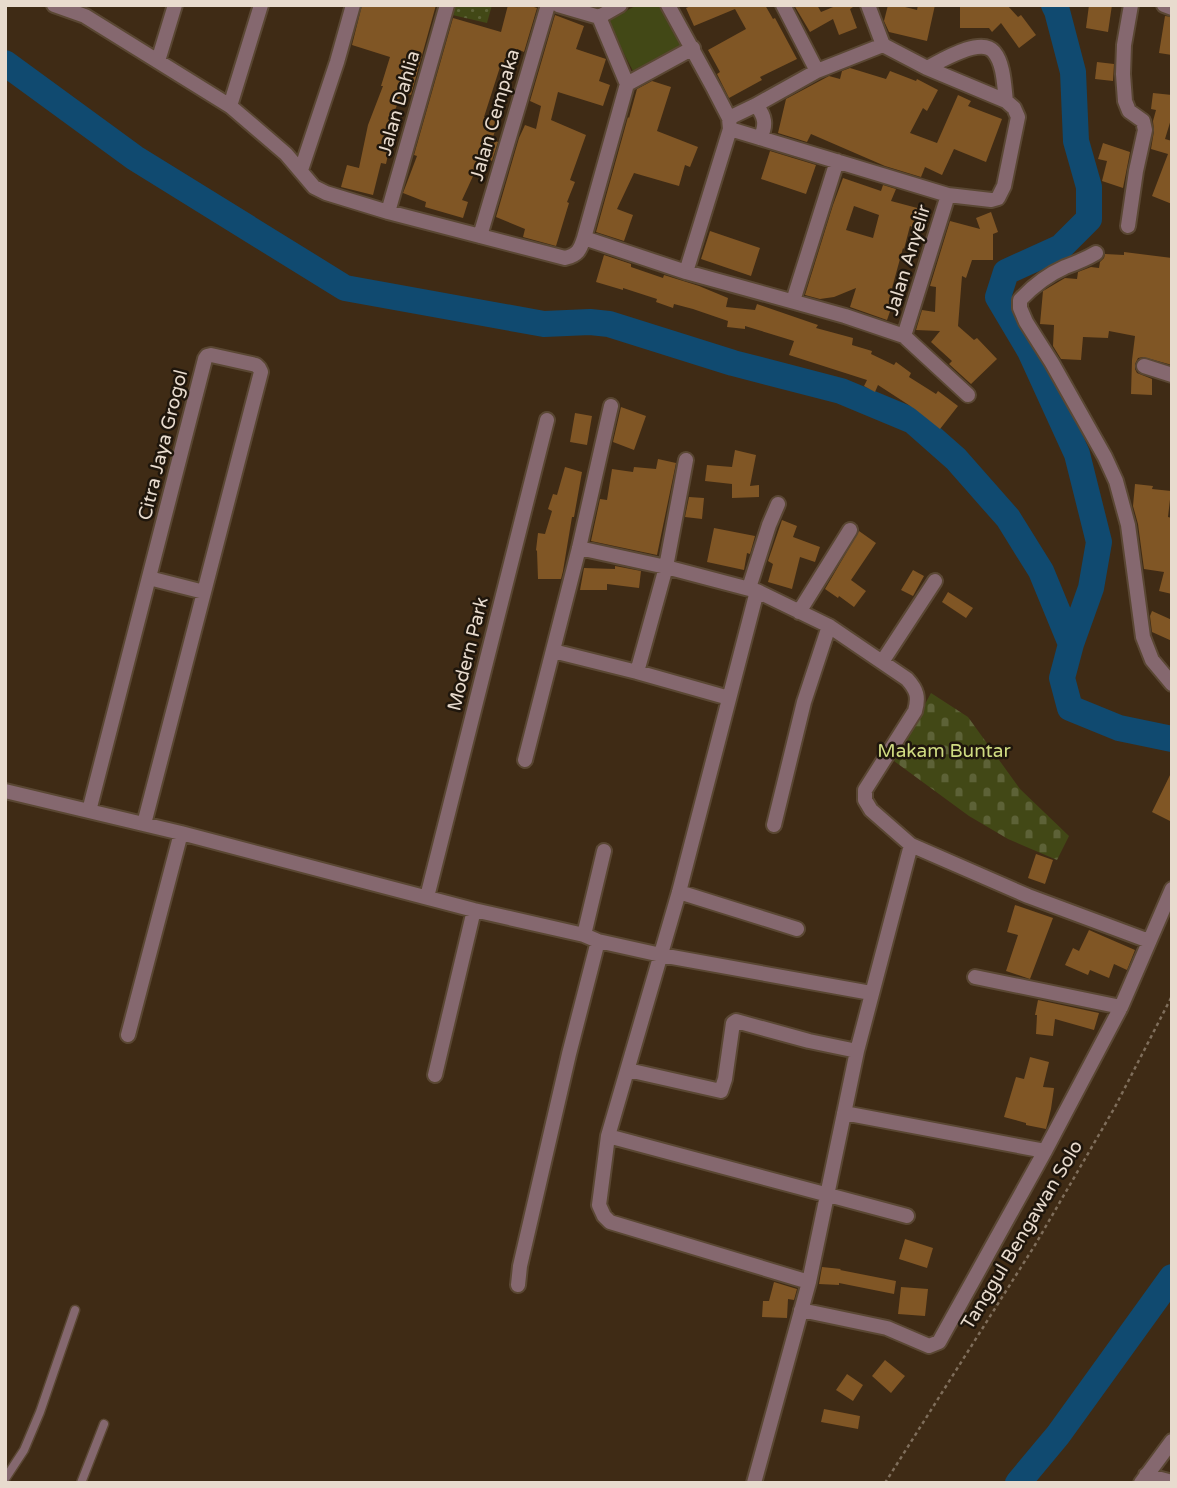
<svg xmlns="http://www.w3.org/2000/svg" width="1177" height="1488" viewBox="0 0 1177 1488" font-family="'Varela Round',sans-serif">
<defs>
<pattern id="grass-dots" width="8" height="8" patternUnits="userSpaceOnUse" patternTransform="scale(1.75)"><rect width="8" height="8" fill="#424816"/><path d="M2 2h.1M6 6h.1" fill="none" stroke="#5d6237" stroke-width="1.8" stroke-linecap="round"/></pattern>
<pattern id="cemetery-stones" width="16" height="16" patternUnits="userSpaceOnUse" patternTransform="scale(1.75)"><rect width="16" height="16" fill="#424816"/><path d="M2 7V4a2 2 0 0 1 4 0v3zM10 15v-3a2 2 0 0 1 4 0v3z" fill="#5d6237"/></pattern>
</defs>
<rect width="100%" height="100%" fill="#3f2b15"/>
<!-- grass -->
<path fill="url(#grass-dots)" d="M452,5H492L487,23L448,14Z"/>
<!-- cemetery -->
<path fill="url(#cemetery-stones)" d="M931,693L968,717L1020,789L1069,836L1057,860L1008,839L969,816L894,761Z"/>
<!-- park -->
<path fill="#424816" d="M637,5H662L682,46L633,71L607,21Z"/>
<g fill="none" stroke-linecap="round" stroke-linejoin="round">
<!-- river -->
<path stroke="#104a70" stroke-width="26" d="M1054,5L1057,11L1073,72L1076,141L1089,187V219L1061,247L1006,272L998,297L1030,351L1077,454L1099,542L1091,588L1071,644L1062,678L1070,708L1119,728L1172,739
M5,63L135,158L345,288L544,324L590,322L609,324L733,363L841,391L913,421L956,459L1008,518L1041,571L1071,644
M1018,1483L1058,1435L1172,1277"/>
</g>
<!-- building -->
<path fill="#805625" fill-rule="evenodd" d="M362,5H436L411,95L402,92L386,134L392,136L386,164L381,163L373,195L341,187L347,165L359,168L368,125L383,86H381L390,57L352,45Z
M508,5H528L537,8L524,52L517,49L510,71L500,67L484,117L498,122L492,140L498,142L492,161L480,156L474,174L462,200L468,202L463,218L425,207L426,202L403,193L417,156L414,155L453,18L501,32Z
M693,5H765L773,19L775,18L797,59L760,77L762,80L729,98L717,74L720,72L708,50L746,29L735,9L694,26L686,8Z
M794,5H817L821,12L838,5H856L850,9L857,28L839,35L833,19L810,32Z
M888,5H897L917,10L918,5H935L927,41L889,32L884,21Z
M960,5H1007L1018,17L1021,15L1036,35L1019,48L1001,23L992,32L989,28H960Z
M1089,5H1112L1108,32L1086,28Z
M555,15L584,26L576,49L606,59L599,81L610,85L603,106L558,92L551,120L586,135L570,180L575,182L567,202L569,203L556,246L523,237L525,229L496,217L519,138L525,125L536,129L541,106L530,101Z
M1165,16L1172,17V55L1159,53Z
M1097,62L1114,64L1113,81L1095,79Z
M850,68L886,79L890,71L916,81L917,79L938,90L927,111L923,108L910,133L937,143L958,95L971,101L968,106L1002,119L986,162L954,149L942,175L925,167L921,177L885,166L811,134L807,142L778,133L786,99L829,76L840,79L842,71Z
M652,81L671,87L657,131L698,147L690,167L685,165L679,186L634,173L617,209L633,215L624,241L596,232L628,117L629,118L637,89Z
M1153,93L1172,95V116L1165,139L1172,141V204L1152,196L1168,154L1151,149L1154,131L1153,121L1156,110L1151,109Z
M1103,143L1130,152L1123,188L1102,181L1107,161L1098,159Z
M770,151L816,165L806,194L761,179Z
M843,178L881,191L883,185L896,189L891,201L921,209L915,228L910,226L904,249L903,248L889,299L894,300L887,320L850,307L856,288L834,297L820,299L805,295L833,205ZM854,206L879,215L873,238L846,230Z
M991,212L998,232L993,234V260H972L966,278L962,276L958,326L974,340L977,338L997,359L971,384L949,364L952,361L931,342L940,331L916,330L922,310L935,312L936,287L930,286L950,221L980,229L976,218Z
M710,231L760,248L751,276L701,259Z
M1124,252L1172,258V365L1143,357L1138,358L1135,364V369L1137,373L1152,379V395L1131,394L1132,360L1135,336L1109,331L1108,338L1083,337L1081,360L1061,359L1053,346L1054,325L1040,324L1043,291L1065,278L1077,279L1078,272L1091,267L1099,268L1100,262L1104,258L1105,254L1124,255Z
M604,255L631,264V267L663,278L664,275L699,286L728,298L726,307L755,310L757,304L818,325L816,328L853,338L852,345L872,351L871,354L894,365L896,362L911,373L909,377L936,394L938,391L958,406L940,429L915,409L878,385L875,392L864,386L867,380L789,355L794,341L745,326V329L727,327L728,321L693,309L674,304L673,308L656,302L657,299L623,288V290L596,282Z
M621,407L646,416L634,450L613,442Z
M575,413L592,416L587,445L570,442Z
M735,450L756,455L750,486L759,485V497L732,498V484L705,481L707,465L732,467Z
M658,459L676,463L657,555L591,541L600,499L607,500L612,469L633,472L634,467L656,469Z
M565,467L582,472L574,517H572L563,571L561,579H538L537,551L536,550L538,533L545,534L552,511L548,509L553,494L557,495Z
M1135,484L1153,486L1152,489L1171,491L1168,517L1172,518V594L1159,591L1164,572L1144,569L1138,524L1133,506Z
M689,497L704,498L702,519L685,517Z
M782,520L797,526L793,537L820,547L815,562L800,557L792,589L768,582L773,564L768,561Z
M714,528L755,536L750,554L747,553L744,570L707,562Z
M859,531L876,543L851,580L866,591L854,607L839,596L838,598L825,589Z
M615,566L641,571L639,588L607,584V590H580L584,568L615,569Z
M913,570L924,576L913,596L901,590Z
M948,592L973,608L966,618L942,602Z
M1152,611L1172,620V641L1152,632L1150,616Z
M1172,771V822L1152,812Z
M1036,854L1053,860L1045,884L1028,878Z
M1015,905L1053,918L1030,979L1006,971L1018,935L1007,932Z
M1089,930L1135,950L1127,970L1114,964L1109,978L1090,970L1088,975L1065,965L1073,948L1079,951Z
M1038,1000L1099,1013L1094,1030L1055,1019L1053,1036L1036,1034L1037,1015H1035Z
M1030,1057L1049,1062L1043,1087L1054,1088L1051,1109L1046,1129L1026,1125V1123L1004,1117L1016,1077L1024,1079Z
M905,1239L933,1248L927,1268L899,1259Z
M822,1267L841,1269L840,1270L896,1281L894,1294L839,1283V1285L819,1284Z
M774,1282L797,1289L794,1300L788,1299L787,1318L762,1317L763,1301H769Z
M901,1287L928,1289L925,1316L898,1314Z
M885,1360L905,1376L891,1393L872,1376Z
M847,1374L863,1385L853,1401L836,1390Z
M824,1409L860,1416L858,1429L821,1422Z"/>
<g fill="none" stroke-linecap="round" stroke-linejoin="round">
<defs>
<path id="lane" d="M5,1479L24,1450L40,1412L75,1310
M81,1483L104,1424"/>
<path id="street" d="M54,5L85,16L230,106L286,154L314,187L326,193L388,212L565,258C578,255 580,250 584,238L686,272L845,316L904,336L968,395
M558,5L599,17L620,5
M668,5L714,89L729,118L730,129L686,272
M783,5L817,71
M1164,5L1172,8
M158,61L175,5
M927,68C941,61 981,36 994,52C1004,64 1004,86 1006,101
M627,84L693,48
M756,105C765,116 767,125 760,138
M230,106L261,5
M729,118L756,105L817,71L883,45
M730,129L948,195L991,200L998,198L1004,186L1018,117L1014,108L1006,101L927,68L883,45L868,5
M301,170L337,62L353,5
M388,212L447,5
M1128,226L1136,171L1145,130L1143,121L1129,111L1125,101L1123,74L1124,45L1131,5
M480,236L548,5
M584,238L627,84L599,17
M1096,253C1086,259 1076,263 1065,267C1047,275 1033,286 1020,300V308L1026,322L1052,363L1105,457L1116,481L1128,525L1143,637L1152,660L1172,684
M793,301L837,161
M904,336L948,195
M1144,366L1172,375
M579,548L666,567L757,591L829,626L907,679C917,690 919,697 915,711L865,790V800L871,810L911,845L1028,896L1149,941
M149,578L204,592
M749,588L769,525L778,504
M757,591L679,892L608,1136L599,1205L604,1216L610,1222L809,1282
M799,612L850,530
M553,651L637,672L729,698
M882,662L935,581
M637,672L666,567L686,460
M525,760L579,548L611,406
M5,791L181,833L474,910L584,935L598,941L661,955L871,993
M89,811L205,359L207,356L211,355L256,365L259,368L261,372L144,824
M774,825L804,702L829,626
M679,892L797,929
M427,897L547,420
M584,935L604,851
M975,977L1121,1007
M128,1035L181,833
M628,1070L721,1091L725,1079L733,1023L736,1021L809,1041L857,1051
M435,1075L474,910
M844,1113L1045,1151
M608,1136L907,1216
M518,1285L520,1266L569,1054L598,941
M801,1310L887,1328L929,1346L939,1342L1045,1151L1121,1007L1172,889
M1146,1475L1172,1482
M754,1483L809,1282L857,1051L911,845
M1141,1483L1172,1441"/>
</defs>
<!-- lane casing -->
<use href="#lane" stroke="#5a4733" stroke-width="11"/>
<!-- street casing -->
<use href="#street" stroke="#5a4733" stroke-width="18"/>
<!-- path -->
<path stroke="#7f6e5b" stroke-width="2.5" stroke-dasharray="3.5 3.5" stroke-linecap="butt" d="M885,1483L1035,1245L1115,1107L1172,996"/>
<!-- lane -->
<use href="#lane" stroke="#85686f" stroke-width="8"/>
<!-- street -->
<use href="#street" stroke="#85686f" stroke-width="14"/>
</g>
<g text-anchor="middle" dominant-baseline="central" stroke-width="5" stroke-linejoin="round" paint-order="stroke">
<!-- street labels -->
<g font-size="19" fill="#e8dbce" stroke="#1f160c">
<text transform="translate(399 103) rotate(-74)">Jalan Dahlia</text>
<text transform="translate(495 115) rotate(-74)">Jalan Cempaka</text>
<text transform="translate(908 260) rotate(-73)">Jalan Anyelir</text>
<text transform="translate(163 445) rotate(-76)">Citra Jaya Grogol</text>
<text transform="translate(468 654) rotate(-76)">Modern Park</text>
<text transform="translate(1022 1235) rotate(-59)">Tanggul Bengawan Solo</text>
</g>
<!-- park labels -->
<g font-size="19" fill="#cfdb81" stroke="#1f160c">
<text x="944" y="751">Makam Buntar</text>
</g>
</g>
<!-- border -->
<rect width="1177" height="1488" fill="none" stroke="#e8dbce" stroke-width="14"/>
</svg>
